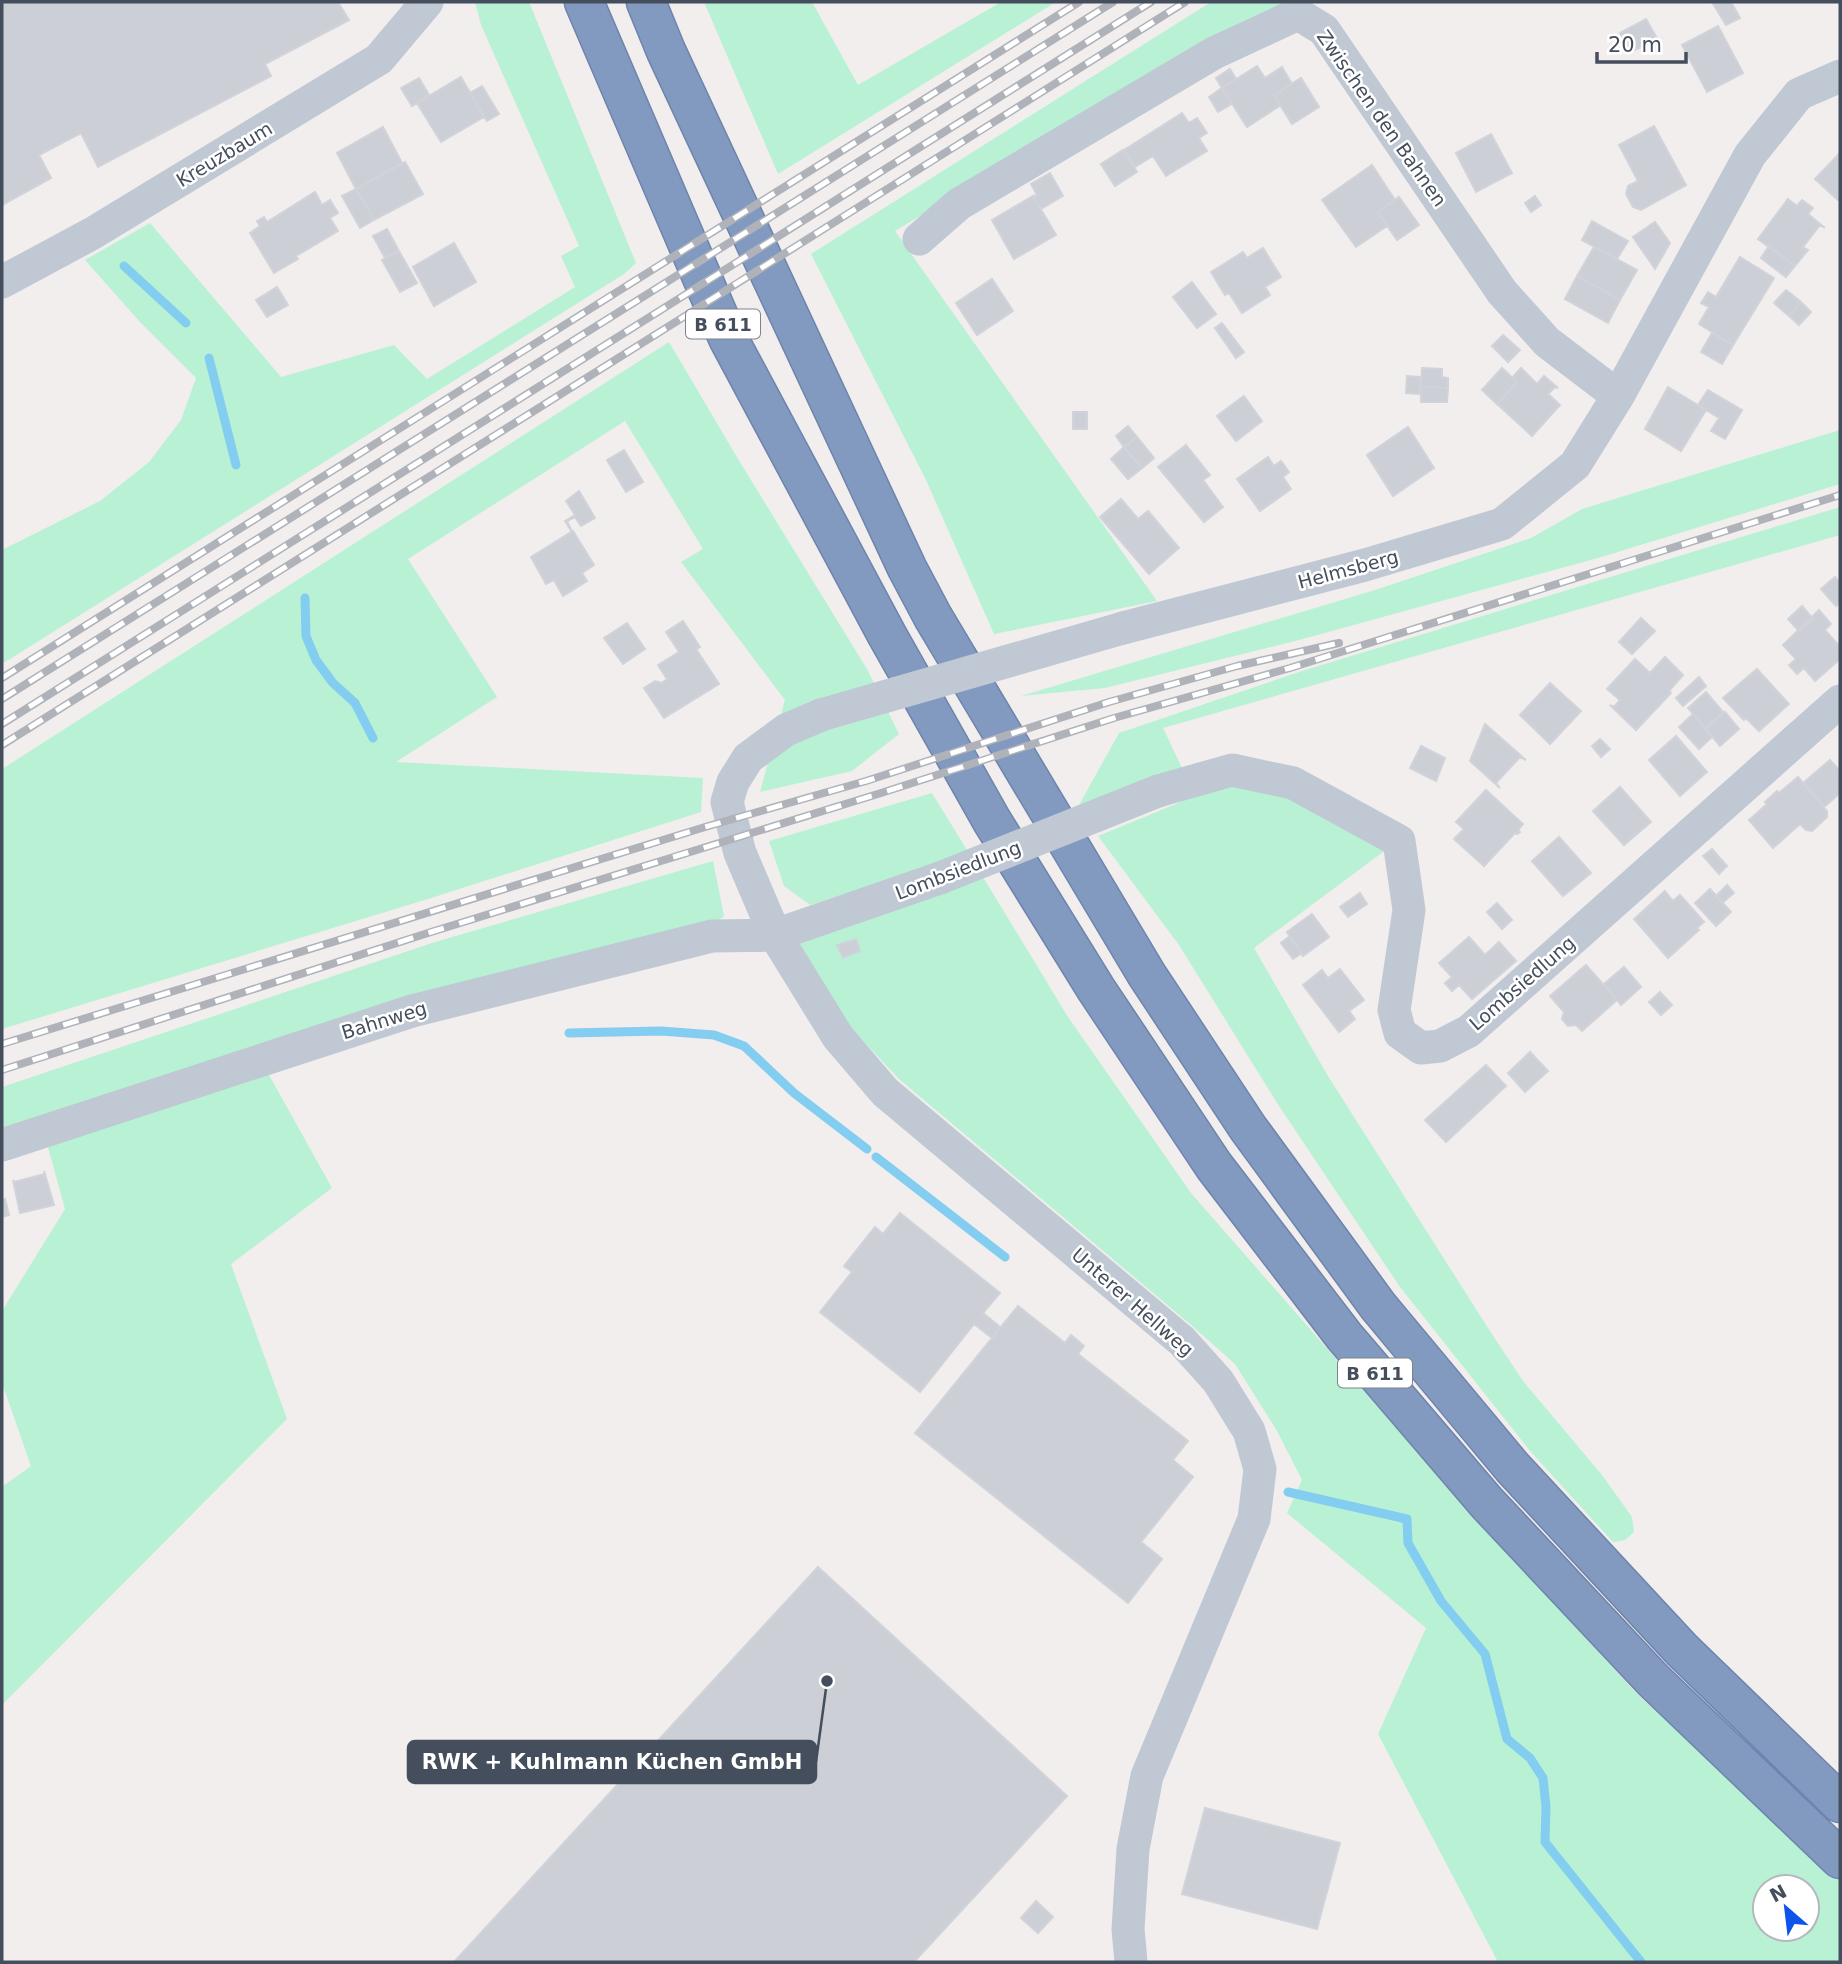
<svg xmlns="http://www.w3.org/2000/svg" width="1842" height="1964" viewBox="0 0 1842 1964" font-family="'DejaVu Sans',sans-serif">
<rect width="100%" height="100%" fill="#f1eeed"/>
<!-- green -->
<path fill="#b9f1d5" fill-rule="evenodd" d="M475,2H529L636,263L624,274L2,664V550L100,501L149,462L181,420L196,378L140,322L85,260L150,223L281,377L394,345L427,379L575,287L561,256L579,246L481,25Z
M704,2H812L858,85L1001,2H1056L778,174Z
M1211,2H1292L1209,43L895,231L1157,601L994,634L926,480L811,254Z
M669,342L738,459L867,669L899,734L852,771L760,792L785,700L681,562L703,549L625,421L408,559L497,697L396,762L703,778L701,812L428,899L2,1029V769Z
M1840,430V484L1598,558L1299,640L1105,688L1021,696L1375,590L1531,538L1582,509Z
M1840,507V535L1163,728L1183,770L1079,805L1119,733L1302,671Z
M1215,785L1270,788L1387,849L1254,948L1328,1076L1488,1328L1523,1381L1602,1475L1632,1517L1634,1532L1625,1540L1613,1542L1531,1452L1400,1287L1279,1106L1179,945L1098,836L1176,804Z
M932,793L967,850L929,867L810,905L784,886L769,841Z
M713,861L724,916L711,926L2,1133V1087L435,942Z
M983,877L1068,1017L1191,1193L1476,1519L1637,1694L1840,1881V1962H1498L1378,1734L1426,1628L1287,1513L1302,1480L1277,1431L1235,1364L1190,1324L899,1079L849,1026L797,944ZM1765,1887H1807V1929H1765Z
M264,1066L332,1188L231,1264L287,1419L2,1705V1487L31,1466L2,1383V1311L65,1209L46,1140Z"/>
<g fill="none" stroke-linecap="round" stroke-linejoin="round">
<!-- stream -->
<path stroke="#83cdf1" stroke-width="9" d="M124,266L186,323
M209,358L236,465
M305,598L306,636L316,660L333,683L355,703L373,738
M569,1033L661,1031L714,1035L744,1046L794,1093L867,1149
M876,1157L1005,1257
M1288,1492L1407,1519L1408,1543L1441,1601L1485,1654L1507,1739L1530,1758L1543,1778L1546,1807L1545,1842L1641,1962"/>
</g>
<!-- building -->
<path fill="#cccfd6" stroke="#d1d3da" stroke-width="2" d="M2,2H323L324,4L338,2L349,20L265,64L271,76L98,167L81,133L39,155L51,178L2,205Z
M1712,2H1731L1740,18L1726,25Z
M1646,19L1658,40L1630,52L1620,33Z
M1718,26L1743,73L1707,92L1682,45Z
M1257,66L1265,78L1282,67L1292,84L1274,95L1281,105L1247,127L1222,88Z
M1230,69L1236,79L1222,88L1216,78Z
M461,77L484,117L441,142L417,103Z
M419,78L429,95L412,106L401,88Z
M1301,78L1319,107L1292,124L1274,95Z
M482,86L499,114L487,121L470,93Z
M1222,88L1232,104L1218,112L1209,97Z
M1182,113L1189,123L1197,118L1207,133L1199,138L1207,151L1166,176L1153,156L1135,167L1124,150Z
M1654,126L1686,185L1641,210L1633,207L1626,194L1628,186L1638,181L1619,145Z
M383,127L402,163L356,189L337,153Z
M1491,134L1512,173L1476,192L1456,153Z
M1123,150L1137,172L1115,186L1101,164Z
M1839,154L1840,198L1838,200L1815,179Z
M405,162L423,194L374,220L356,189Z
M1372,165L1395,200L1378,212L1387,226L1356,247L1322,200Z
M1050,173L1063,196L1041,209L1033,196L1037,195L1031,184Z
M356,189L374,220L360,228L342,196Z
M315,192L322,205L330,200L338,213L330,218L338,231L296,256L298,259L274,273L250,233L260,226L257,221L264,217L267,222Z
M1033,196L1056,235L1014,259L992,220Z
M1535,196L1541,205L1531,212L1525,203Z
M1399,197L1419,225L1397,240L1378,212Z
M1788,199L1797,206L1802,200L1813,208L1808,214L1825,228L1820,225L1803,247L1808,250L1795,266L1758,239Z
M1592,221L1628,241L1617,259L1582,240Z
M1655,222L1670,243L1655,269L1633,237Z
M387,229L399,251L385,258L373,236Z
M454,243L476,282L434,306L413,267Z
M1769,246L1795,266L1786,277L1761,258Z
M1594,247L1637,270L1620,300L1577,276Z
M1263,248L1281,277L1265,287L1270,295L1242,313L1229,293L1225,295L1211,272L1243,252L1247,258Z
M399,251L417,283L400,292L382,260Z
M1740,257L1774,278L1733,345L1699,324L1709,307L1701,303L1708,292L1716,297Z
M1577,276L1620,300L1608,323L1565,299Z
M992,279L1013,311L977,335L956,303Z
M1192,282L1216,314L1197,328L1173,297Z
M277,287L288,305L267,317L256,300Z
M1786,290L1801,302L1789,316L1774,303Z
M1801,302L1811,312L1799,325L1789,316Z
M1222,323L1244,352L1236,358L1215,328Z
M1712,333L1733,345L1722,364L1701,352Z
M1503,335L1520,350L1508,362L1492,346Z
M1422,368L1442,369V377L1448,378V388L1421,387Z
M1502,368L1517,382L1497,404L1482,390Z
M1521,368L1537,384L1544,376L1558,388L1555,387L1548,394L1560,405L1532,436L1497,404L1517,382L1512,378Z
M1407,376L1420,377L1419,394L1406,393Z
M1421,387L1448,388L1447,402H1421Z
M1668,387L1706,410L1681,451L1645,429Z
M1708,390L1742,410L1725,439L1711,431L1719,418L1698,405Z
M1244,396L1262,421L1236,441L1217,416Z
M1073,412H1087V429H1073Z
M1128,426L1137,437L1124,447L1116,436Z
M1408,427L1434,468L1393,496L1367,455Z
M1137,437L1154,458L1142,468L1124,447Z
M1186,445L1210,475L1203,480L1223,507L1204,522L1158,467Z
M1124,447L1142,468L1128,479L1111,459Z
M624,450L643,482L626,492L607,460Z
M1268,457L1274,466L1281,461L1289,472L1283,477L1291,489L1260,511L1237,479Z
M579,491L595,518L581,526L575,517L567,521L572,532L565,521L575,515L566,501Z
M1121,499L1138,519L1148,511L1179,548L1149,574L1100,517Z
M573,531L594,565L582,573L587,581L563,596L554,580L546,584L531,557Z
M1835,577L1840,583V602L1836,606L1821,589Z
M1802,606L1813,619L1799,631L1788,619Z
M1819,610L1831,624L1825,630L1840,647V659L1815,681L1804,668L1797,674L1789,665L1796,659L1783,645Z
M1641,618L1655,631L1632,654L1619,642Z
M683,621L700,647L696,649L719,684L664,718L644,688L655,681L662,683L667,679L658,665L679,652L666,632Z
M627,623L645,649L623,664L604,638Z
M1665,657L1683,675L1669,691L1671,693L1636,730L1610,705L1614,707L1620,700L1607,689L1635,659L1650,673Z
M1757,669L1789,704L1759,731L1746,718L1744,720L1723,698Z
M1699,677L1706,686L1683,706L1676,698Z
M1550,683L1581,711L1550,744L1520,715Z
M1706,692L1723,712L1705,728L1688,708Z
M1725,712L1739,729L1720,746L1706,729Z
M1693,714L1712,737L1699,749L1679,727Z
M1485,724L1526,760L1520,757L1496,783L1500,788L1470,761Z
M1676,736L1707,772L1680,796L1649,760Z
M1600,739L1610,749L1601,757L1592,746Z
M1421,746L1445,758L1436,781L1410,768Z
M1830,760L1840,771V793L1824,807L1803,783Z
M1798,777L1827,811V817L1812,831L1806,830L1800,824L1773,848L1749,820L1767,804L1765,802L1777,791L1779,793Z
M1620,787L1651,822L1624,845L1593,811Z
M1486,790L1523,824L1518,830L1520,832L1517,834L1515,833L1484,866L1454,839L1464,829L1456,822Z
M1559,837L1591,873L1563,896L1532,861Z
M1712,849L1727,866L1719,874L1703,856Z
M1727,885L1734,893L1722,903L1716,896Z
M1710,889L1731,912L1716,926L1695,903Z
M1665,891L1673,901L1680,895L1704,922L1697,928L1699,930L1668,958L1634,919Z
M1360,893L1367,904L1348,917L1340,907Z
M1497,903L1512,920L1502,929L1487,912Z
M1312,914L1329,937L1303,956L1287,932Z
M1290,936L1302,953L1293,959L1281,943Z
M1469,937L1485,955L1499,942L1516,961L1472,999L1459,985L1452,991L1445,983L1452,977L1439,963Z
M856,939L860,951L843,958L837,945Z
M1586,965L1617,1000L1582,1031L1576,1025L1568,1026L1562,1019L1564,1012L1550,996Z
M1624,967L1641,987L1621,1005L1604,984Z
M1340,969L1364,1000L1349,1011L1355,1019L1339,1032L1303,985L1322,970L1328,978Z
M1660,992L1672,1005L1661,1015L1649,1002Z
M1530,1052L1548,1071L1525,1092L1508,1073Z
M1486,1065L1506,1086L1446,1142L1425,1120Z
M44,1171L54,1205L20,1213L13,1180L14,1182L45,1174Z
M5,1199L9,1215L2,1217V1200Z
M900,1213L1000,1293L983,1313L1000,1327L992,1338L974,1324L920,1392L820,1312L852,1272L844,1266L875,1227L883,1234Z
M1018,1306L1065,1343L1071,1335L1084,1346L1078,1354L1188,1441L1173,1460L1193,1477L1141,1542L1162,1559L1128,1603L915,1433Z
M818,1567L1067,1796L914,1962H454Z
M1205,1808L1340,1843L1317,1929L1182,1894Z
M1036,1901L1053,1917L1038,1933L1021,1918Z"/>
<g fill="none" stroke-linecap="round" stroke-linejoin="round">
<defs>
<path id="highway" d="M584,2L728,338L887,635L992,821L1096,989L1214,1166L1344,1336L1487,1503L1653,1680L1840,1859
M646,2L666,51L907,568L933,617L1147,975L1248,1128L1378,1306L1512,1467L1682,1650L1840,1803"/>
</defs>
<!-- highway casing -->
<use href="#highway" stroke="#6e84ac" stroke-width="41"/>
<!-- minor -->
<path stroke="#c0c8d4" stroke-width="33" d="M919,239L959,204L1214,53L1298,14L1324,30L1502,292L1547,342L1618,396
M2,282L93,233L379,59L427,2
M1123,628L1365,565L1502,524L1575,465L1618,396L1750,155L1799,94L1840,76
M821,715L786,730L748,758L733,782L727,802L740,853L775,935L838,1037L885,1092L1182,1341L1218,1381L1249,1431L1260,1469L1254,1519L1147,1776L1133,1849L1128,1929L1131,1962
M1158,791L1232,770L1293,783L1399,841L1409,910L1394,1010L1400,1033L1421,1048L1440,1046L1469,1031L1840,701
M2,1145L412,1011L712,936L775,935L940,878"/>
<!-- highway -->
<use href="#highway" stroke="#8299c0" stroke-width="38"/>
<defs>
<path id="rail" d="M2,678L1079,2
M2,699L1113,2
M2,724L1151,2
M2,745L1185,2
M2,1044L705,827L866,781L1109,702L1237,666L1339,643
M2,1070L431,932L881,793L1114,718L1290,668L1840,495"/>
</defs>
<!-- rail casing -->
<use href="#rail" stroke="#afb2b9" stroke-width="8"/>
<!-- rail -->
<use href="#rail" stroke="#fff" stroke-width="5" stroke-dasharray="16" stroke-linecap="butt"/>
<!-- minor-bridge -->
<path stroke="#c0c8d4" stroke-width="33" d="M821,715L1123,628
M940,878L1158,791"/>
</g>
<g text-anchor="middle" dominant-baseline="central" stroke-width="5" stroke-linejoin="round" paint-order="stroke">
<!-- shield labels -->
<g fill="#fff" stroke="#7d838d" stroke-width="2">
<rect x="686" y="309.5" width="74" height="29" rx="5"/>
<rect x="1338" y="1358.5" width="74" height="29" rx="5"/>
</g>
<g font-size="18" font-weight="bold" fill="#454e5c">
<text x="723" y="324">B 611</text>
<text x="1375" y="1373">B 611</text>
</g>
<!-- street labels -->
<g font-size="19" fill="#454e5c" stroke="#fff">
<text transform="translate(1382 118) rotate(55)">Zwischen den Bahnen</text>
<text transform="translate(224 154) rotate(-31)">Kreuzbaum</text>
<text transform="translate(1348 569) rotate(-15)">Helmsberg</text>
<text transform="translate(958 870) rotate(-21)">Lombsiedlung</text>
<text transform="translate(1522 983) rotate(-41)">Lombsiedlung</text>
<text transform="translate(384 1020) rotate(-17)">Bahnweg</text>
<text transform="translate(1133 1302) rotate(41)">Unterer Hellweg</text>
</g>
</g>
<!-- callouts -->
<path fill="none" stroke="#454e5c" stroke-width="2.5" d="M827 1681L816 1762"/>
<circle fill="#454e5c" stroke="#fff" stroke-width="2.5" cx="827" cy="1681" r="7"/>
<rect fill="#454e5c" stroke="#454e5c" stroke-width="2.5" x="408" y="1741" width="408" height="42" rx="7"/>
<g font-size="21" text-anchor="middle" font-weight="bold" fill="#fff">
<text x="612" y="1769">RWK + Kuhlmann Küchen GmbH</text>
</g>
<!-- border -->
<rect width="1842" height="1964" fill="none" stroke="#454e5c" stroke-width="7"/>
<!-- north arrow -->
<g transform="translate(1786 1908) rotate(332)"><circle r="33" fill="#ffffff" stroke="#b5b8be" stroke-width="2"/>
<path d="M0-5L12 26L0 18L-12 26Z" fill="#0f54ea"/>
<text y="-10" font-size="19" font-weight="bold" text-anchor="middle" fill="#454e5c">N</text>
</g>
<!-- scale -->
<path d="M1597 52v10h89v-10" fill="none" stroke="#454e5c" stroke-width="3.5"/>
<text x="1608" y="52" font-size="21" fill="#454e5c" stroke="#ffffff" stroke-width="5" paint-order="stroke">20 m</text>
</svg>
